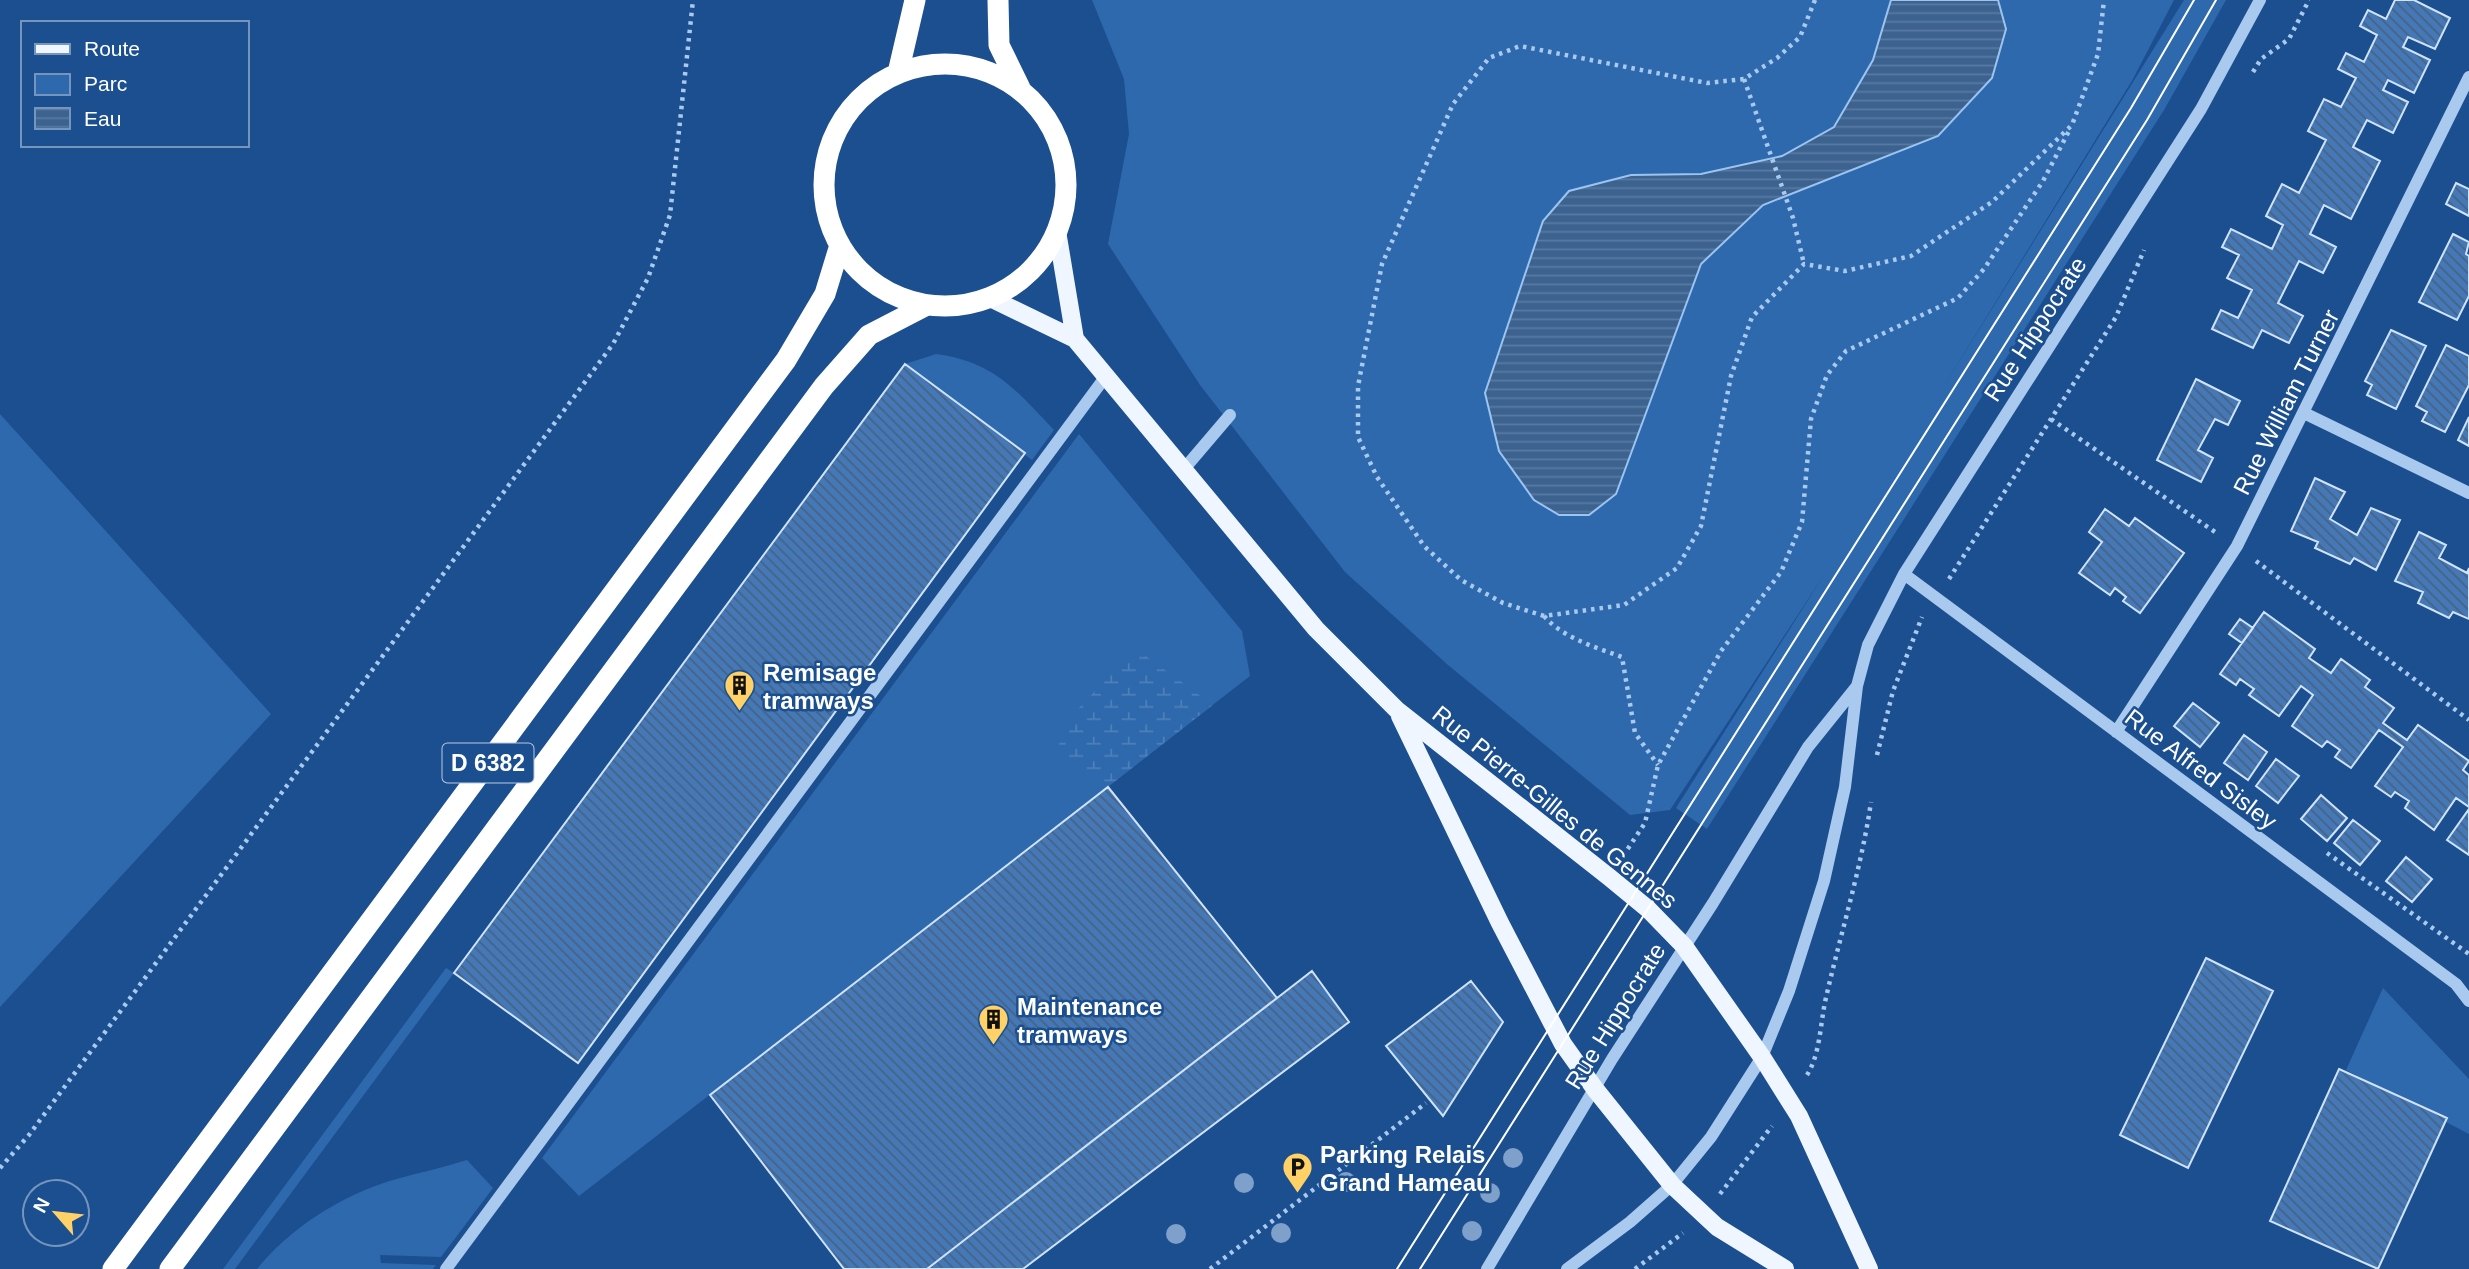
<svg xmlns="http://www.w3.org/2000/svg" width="2469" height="1269" viewBox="0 0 2469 1269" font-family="Arial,sans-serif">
<defs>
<pattern id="wetland-marsh" width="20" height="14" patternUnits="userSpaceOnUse" patternTransform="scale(1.75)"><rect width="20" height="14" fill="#2e69ad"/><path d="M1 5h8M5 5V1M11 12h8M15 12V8" fill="none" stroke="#4d80b9"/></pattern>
<pattern id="water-rules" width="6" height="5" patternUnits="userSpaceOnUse" patternTransform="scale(1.75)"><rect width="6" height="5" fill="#3c6290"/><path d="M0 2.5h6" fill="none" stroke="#597aa1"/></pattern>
<pattern id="building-back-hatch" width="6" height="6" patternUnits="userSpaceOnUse" patternTransform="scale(1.75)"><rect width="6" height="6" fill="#4478b7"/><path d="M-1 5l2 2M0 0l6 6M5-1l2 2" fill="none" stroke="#486282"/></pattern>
</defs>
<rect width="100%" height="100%" fill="#1b4f8f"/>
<!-- green -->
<path fill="#2e69ad" d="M1092,0H2174L2133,79L1939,394L2184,0H2226L2164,110L1707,829L1676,808L1824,575L1670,810L1630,815L1448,665L1345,572L1200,385L1108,244L1129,134L1124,79Z
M936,354C994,362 1015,389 1054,430L1032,460L905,364Z
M0,414L271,714L0,1007Z
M1079,434L1242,631L1250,676L579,1196L542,1158Z
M446,968L454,973L235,1269H223Z
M2383,988L2469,1079V1134L2346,1070Z
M467,1160L493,1188L441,1257L380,1255L381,1263L436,1265L433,1269H257C290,1228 342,1195 393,1180C417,1173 442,1168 467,1160Z"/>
<!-- wetland -->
<path fill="url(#wetland-marsh)" d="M1136,649L1213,705L1104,790L1058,750L1064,723Z"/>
<!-- water -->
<path fill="url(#water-rules)" stroke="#9cc4f0" stroke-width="2" d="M1891,0H1998L2006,29L1992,78L1938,136L1763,205L1701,264L1616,494L1589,515H1559L1534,500L1499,451L1485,393L1543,221L1569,191L1631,175L1701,174L1782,156L1834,127L1873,60Z"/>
<!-- building -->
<path fill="url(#building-back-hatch)" stroke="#cfe3fa" stroke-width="2" d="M2395,0H2414L2450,18L2435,49L2408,37L2403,47L2430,60L2414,93L2388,80L2383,90L2408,102L2393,133L2367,120L2353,147L2380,161L2351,219L2324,205L2310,234L2336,247L2323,273L2299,261L2278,303L2303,316L2289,343L2262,330L2253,348L2212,329L2221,310L2238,318L2252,290L2227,278L2239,255L2222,247L2231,229L2272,249L2283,225L2266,216L2282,184L2299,193L2326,140L2308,131L2324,99L2341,107L2356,78L2338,69L2346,53L2364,62L2377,35L2360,26L2368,10L2386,19Z
M2456,183L2469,189V216L2446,204Z
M2453,234L2469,242L2466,254L2469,256V296L2457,320L2419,302Z
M2391,330L2426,346L2396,409L2367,395L2372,385L2365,381Z
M2446,345L2469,356V385L2445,432L2422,421L2427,412L2416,406Z
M905,364L1025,453L578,1063L454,973Z
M2196,379L2240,401L2228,425L2215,419L2198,450L2213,458L2201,482L2157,460Z
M2469,417V446L2458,440Z
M2315,478L2345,492L2330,519L2357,535L2371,508L2400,520L2376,570L2354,558L2350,564L2315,548L2318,542L2291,531Z
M2105,509L2129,526L2135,518L2184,553L2140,613L2123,601L2126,597L2115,588L2110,595L2079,573L2102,542L2089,532Z
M2419,532L2446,545L2439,558L2467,573L2469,568V619L2453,612L2449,618L2418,603L2423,592L2395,581Z
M2264,612L2315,649L2309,658L2331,673L2341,659L2370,680L2365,687L2394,708L2383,723L2407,740L2418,725L2469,761L2463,770L2469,775V807L2456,798L2434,830L2405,808L2409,801L2395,792L2391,797L2375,786L2403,747L2379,730L2351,768L2335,757L2340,750L2327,741L2322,747L2292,726L2313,695L2301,686L2279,716L2249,695L2254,689L2240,679L2236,685L2220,674Z
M2240,619L2253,628L2242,643L2229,634Z
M2193,703L2219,723L2200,747L2174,726Z
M2244,735L2267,752L2248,780L2224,763Z
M2276,759L2299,776L2278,803L2256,786Z
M1108,787L1277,998L927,1269H844L710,1095Z
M2321,795L2347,818L2327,841L2301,819Z
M2469,809V855L2447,840Z
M2353,820L2380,841L2360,865L2334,843Z
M2406,857L2432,879L2412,902L2386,881Z
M2206,958L2273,991L2188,1168L2120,1135Z
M1312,971L1349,1022L1023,1269H927Z
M1471,981L1503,1022L1443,1116L1386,1046Z
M2339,1069L2447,1118L2378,1269L2270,1221Z"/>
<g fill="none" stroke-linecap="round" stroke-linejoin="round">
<!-- path -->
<path stroke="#a9c9ee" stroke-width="4.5" stroke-dasharray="3.5 5" stroke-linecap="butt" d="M1815,0L1800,37L1777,58L1744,79L1707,83L1520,46L1489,58L1453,104L1382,264L1358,386V437L1377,477L1424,546L1461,580L1503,603L1544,616L1624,605L1677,568L1701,526L1731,376L1752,317L1804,264L1845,271L1911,256L1992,202L2072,125L2098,54L2104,0
M2253,72L2261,59L2289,39L2309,0
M1744,79L1793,218L1804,264
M2051,419L2215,532
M2256,561L2469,720
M1949,579L2116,317L2144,250
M1544,616C1563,638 1595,647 1622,657L1635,733L1658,765
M1877,755L1893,691L1922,617
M2327,853L2469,954
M1623,856L1645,823L1658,765L1721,651L1781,572L1802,522L1811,419L1827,375L1846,351L1958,298L1984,269L2043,181L2070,129
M1807,1075C1820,1054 1820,1027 1825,1002C1840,935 1861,870 1871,802
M0,1168L29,1135L613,344L648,278L670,215L693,0
M1720,1194L1772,1126
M1210,1269L1426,1103
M1635,1269L1683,1233"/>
<!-- minor -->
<path stroke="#a9c9ee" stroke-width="12" d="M2304,413L2469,493
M1184,469L1230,415
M1904,574L2456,984L2469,1001
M2116,732L2237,546L2469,77
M446,1269L1106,376
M1487,1269L1612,1059L1713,903L1808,747L1857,686
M1567,1269L1630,1222L1672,1185L1711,1137L1762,1057L1789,991L1824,881L1845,787L1857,686L1868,645L1904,574L2201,109L2260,0"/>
<!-- major -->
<path stroke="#f0f6ff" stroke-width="18" d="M1057,231L1075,339
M990,298L1075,339L1316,629L1397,710L1609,877L1648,909L1684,946L1762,1057L1799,1116L1869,1269
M1400,716L1500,923L1563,1044L1595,1089L1672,1185L1717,1227L1785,1269"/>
<!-- highway -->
<path stroke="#fff" stroke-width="21" d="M998,0L999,45L1020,88
M824 185a121 121 0 1 1 242 0a121 121 0 1 1-242 0Z
M898,73L915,0
M113,1269L786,360L825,294L840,245
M170,1269L824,386L869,335L927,305"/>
<!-- tram -->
<path stroke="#fff" stroke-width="2" d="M1397,1269L2131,108L2194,0
M1420,1269L2147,120L2216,0"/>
</g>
<!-- trees -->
<g fill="#7ea0ca">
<circle cx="1513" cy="1158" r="10"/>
<circle cx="1346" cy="1182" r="10"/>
<circle cx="1244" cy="1183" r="10"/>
<circle cx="1490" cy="1193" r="10"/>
<circle cx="1472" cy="1231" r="10"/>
<circle cx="1281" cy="1233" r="10"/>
<circle cx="1176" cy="1234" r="10"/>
</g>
<!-- icons -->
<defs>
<symbol id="building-pin" viewBox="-11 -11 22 30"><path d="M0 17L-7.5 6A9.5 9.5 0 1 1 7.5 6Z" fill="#ffd166" stroke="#1b4f8f"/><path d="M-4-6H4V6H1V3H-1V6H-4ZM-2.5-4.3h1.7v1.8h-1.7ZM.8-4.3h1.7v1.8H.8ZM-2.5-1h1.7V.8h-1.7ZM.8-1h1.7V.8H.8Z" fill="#111"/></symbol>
<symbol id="parking-pin" viewBox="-11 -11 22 30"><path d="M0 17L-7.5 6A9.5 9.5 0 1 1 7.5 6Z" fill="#ffd166" stroke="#1b4f8f"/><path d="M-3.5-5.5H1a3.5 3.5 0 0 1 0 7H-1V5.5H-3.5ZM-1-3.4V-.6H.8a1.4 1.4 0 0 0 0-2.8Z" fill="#111"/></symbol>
</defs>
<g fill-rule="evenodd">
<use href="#building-pin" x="722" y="668" width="35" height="47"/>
<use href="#building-pin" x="976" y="1002" width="35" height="47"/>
<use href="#parking-pin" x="1280" y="1150" width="35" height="47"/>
</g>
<g text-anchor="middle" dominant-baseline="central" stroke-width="5" stroke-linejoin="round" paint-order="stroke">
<!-- shield labels -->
<rect fill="#1b4f8f" stroke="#bbcadd" stroke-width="2" x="442.5" y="743.5" width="91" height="39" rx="5"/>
<g font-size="23" font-weight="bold" fill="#fff">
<text x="488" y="763">D 6382</text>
</g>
<!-- street labels -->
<g font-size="24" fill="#fff" stroke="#1b4f8f">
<text transform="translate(2035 329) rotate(-57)">Rue Hippocrate</text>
<text transform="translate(2286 402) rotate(-63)">Rue William Turner</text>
<text transform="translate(2201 769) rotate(37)">Rue Alfred Sisley</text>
<text transform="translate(1555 807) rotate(39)">Rue Pierre-Gilles de Gennes</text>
<text transform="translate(1615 1016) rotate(-58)">Rue Hippocrate</text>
</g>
<!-- poi labels -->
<g font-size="24" font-weight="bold" fill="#fff" stroke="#1b4f8f" text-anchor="start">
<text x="763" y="672">Remisage<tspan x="763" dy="28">tramways</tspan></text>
<text x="1017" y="1006">Maintenance<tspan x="1017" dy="28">tramways</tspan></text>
<text x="1320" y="1154">Parking Relais<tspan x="1320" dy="28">Grand Hameau</tspan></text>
</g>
</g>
<!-- legend -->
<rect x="21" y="21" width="228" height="126" fill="#1b4f8f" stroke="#7695bc" stroke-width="2"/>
<rect x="35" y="44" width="35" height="10" fill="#f0f6ff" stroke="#7695bc" stroke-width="2"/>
<text x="84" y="56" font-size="21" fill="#ffffff">Route</text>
<rect x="35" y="74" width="35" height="21" fill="#2e69ad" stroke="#7695bc" stroke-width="2"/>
<text x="84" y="91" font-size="21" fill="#ffffff">Parc</text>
<rect x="35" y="108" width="35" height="21" fill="url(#water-rules)" stroke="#7695bc" stroke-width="2"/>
<text x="84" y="126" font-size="21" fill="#ffffff">Eau</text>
<!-- north arrow -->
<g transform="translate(56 1213) rotate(298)"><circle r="33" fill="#1b4f8f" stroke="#7695bc" stroke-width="2"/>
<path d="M0-5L12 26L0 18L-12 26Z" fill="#ffd166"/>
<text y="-10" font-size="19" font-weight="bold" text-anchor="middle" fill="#ffffff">N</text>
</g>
</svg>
